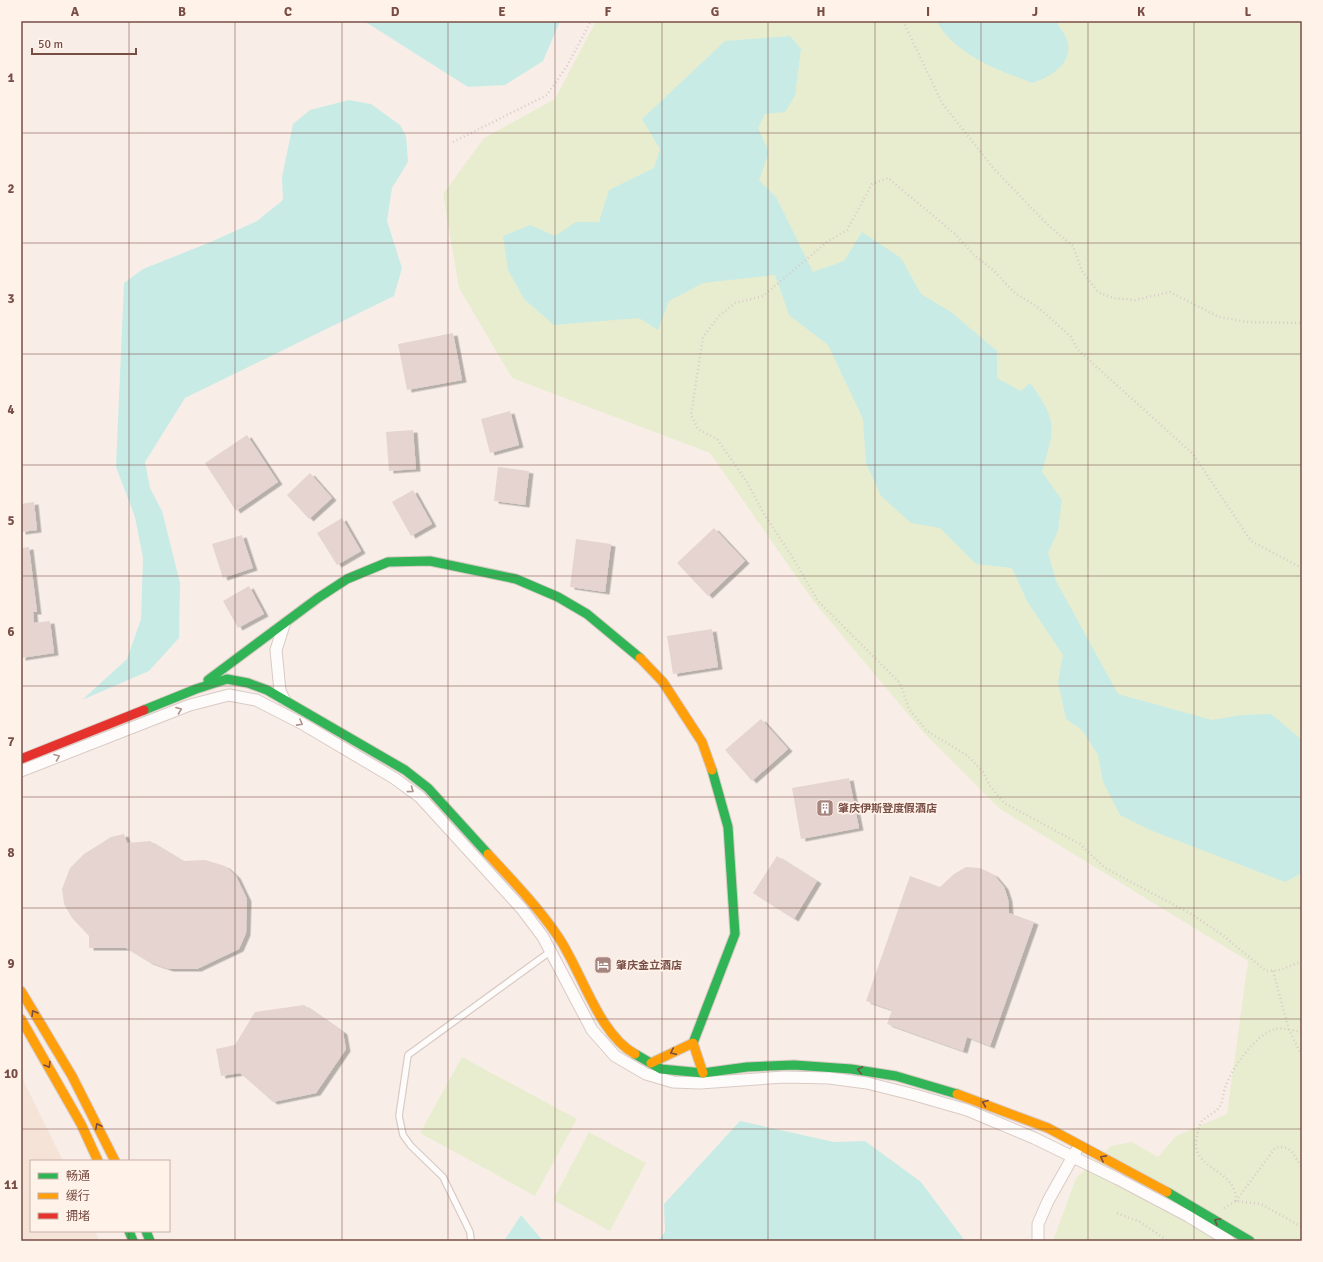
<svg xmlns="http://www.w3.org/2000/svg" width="1323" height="1262" viewBox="0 0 1323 1262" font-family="Signika,'Noto Sans SC',sans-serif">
<defs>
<filter id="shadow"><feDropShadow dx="4.5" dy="2.5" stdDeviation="0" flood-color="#0004"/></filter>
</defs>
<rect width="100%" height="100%" fill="#f8eee7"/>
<!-- residential -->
<path fill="#f6e3d8" d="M21,1076L63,1161H31V1231H95L99,1241H21Z"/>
<!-- green -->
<path fill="#e8edd0" d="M596,21H1302V1241H1053L1076,1178L1111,1146L1132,1142L1158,1157L1176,1136L1227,1114L1248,961L1000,809L923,732L814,602L710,453L512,378L459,288L443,194L484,138L555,99Z
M462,1057L577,1119L535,1196L420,1133Z
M589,1132L646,1163L610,1231L553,1200Z"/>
<!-- water -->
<path fill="#c8ebe6" d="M364,21H560L543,61L505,85L468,87Z
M936,21H1056C1059,26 1063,32 1066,37C1076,62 1052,77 1032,83C996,69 957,56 936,21Z
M790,36L801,49L795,96L785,112L765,114L758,128L769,152L759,180L776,197L813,272L844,261L862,232L901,258L921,294L951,312L997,351V378L1021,391L1030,383C1059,422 1054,429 1042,472L1062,500L1058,531L1048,553L1056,581L1118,694L1212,720L1242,715L1271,714L1302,740V873L1285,882L1150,830L1120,815L1103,782L1098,755L1082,730L1066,719L1058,682L1063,655L1027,601L1012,568L976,564L940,528L911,523L881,496L866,463L863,419L828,345L789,315L775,275L703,283L669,301L658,330L639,318L554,325L524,299L508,270L503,236L530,225L555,236L576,222H599L609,190L654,168L660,149L642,119L725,41Z
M349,100L371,104L400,125L406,136L408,162L392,188L387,221L402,268L394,296L185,398L145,462L150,488L162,511L180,583L179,638L149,671L82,700L127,659L141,619L143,558L135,517L116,467L124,283L143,269L213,241L257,221L283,200L282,177L293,124L310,110Z
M740,1121L834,1142L865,1141L921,1182L965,1241H658L665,1232L664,1204Z
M521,1215L543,1241H504Z"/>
<!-- building -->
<path fill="#e5d4cf" filter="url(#shadow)" d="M453,333L462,380L407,390L398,344Z
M510,411L519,445L490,453L481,419Z
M413,430L416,469L389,471L386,432Z
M247,435L278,482L236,511L205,463Z
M498,467L529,471L525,505L494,501Z
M310,473L332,498L309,519L287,495Z
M413,490L432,524L411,536L392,502Z
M34,502L37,530L21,532V504Z
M342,518L361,551L337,565L317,533Z
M714,528L745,561L708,596L677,563Z
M242,535L253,568L223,578L212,544Z
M576,539L611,544L605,592L570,587Z
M29,547L37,612H33L34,623L50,621L54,653L21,658V548Z
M249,586L264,614L238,628L223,601Z
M712,629L718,667L673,674L667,636Z
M761,719L788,749L752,781L725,750Z
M849,778L859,828L801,839L792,788Z
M124,834L127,843L150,841L183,861L205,860L225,866L236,876L247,899L246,933L239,949L197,969H169L149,962L126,948H89V936L72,918L64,904L62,889L70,868L84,854L111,837Z
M777,856L817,881L794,919L753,893Z
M966,867L980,868L994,875L1004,887L1008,899L1009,913L1034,922L990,1046L967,1037L963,1051L887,1024L892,1010L866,1001L910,876L940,887L954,874Z
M304,1005L343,1032L346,1049L316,1093L273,1102L240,1073L221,1076L216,1049L235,1045L255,1012Z"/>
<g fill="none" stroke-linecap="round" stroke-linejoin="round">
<defs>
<path id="lane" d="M471,1241L470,1232L443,1177L411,1146L403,1135L399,1116L408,1055L551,951"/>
<path id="street" d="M284,699L280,691L276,650L284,625
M21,771L190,705L229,695L256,700L301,723L394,778L420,797L522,909L543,937L592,1030L615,1056L646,1074L673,1082L700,1083L784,1077L829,1078L867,1083L915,1095L967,1110L1034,1138L1118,1179L1188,1216L1229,1241
M1038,1241V1224L1048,1201L1076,1151"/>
<path id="fast" d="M208,680L318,598L347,579L388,562L430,561L516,579L558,597L587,614L640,658
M144,710L196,689L227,679L248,683L267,690L405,770L428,788L488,854
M693,1043L735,934L728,827L712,770
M635,1054L661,1069L703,1073L747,1067L794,1065L851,1069L896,1076L957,1094
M1167,1192L1250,1241
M129,1231L133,1241
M146,1231L150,1241"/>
<path id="slow" d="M640,658L663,682L702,742L712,770
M488,854C512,880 537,906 557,935C581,969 598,1034 635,1054
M21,991L72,1076L115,1161
M21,1019L81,1124L98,1161
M651,1063L693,1043L703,1073
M957,1094L1048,1128L1167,1192"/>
<path id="jam" d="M21,759L144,710"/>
</defs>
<!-- lane casing -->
<use href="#lane" stroke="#d9cac5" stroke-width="8"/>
<!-- street casing -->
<use href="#street" stroke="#d9cac5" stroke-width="13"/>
<!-- fast casing -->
<use href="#fast" stroke="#d8c9c3" stroke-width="11"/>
<!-- slow casing -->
<use href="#slow" stroke="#d8c9c3" stroke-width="11"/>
<!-- jam casing -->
<use href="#jam" stroke="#d8c9c3" stroke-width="11"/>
<!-- path -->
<path stroke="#d8ccc8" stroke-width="2.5" stroke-dasharray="1 3" stroke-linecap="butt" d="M903,21L942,103L994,169L1048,225L1073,246L1082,271L1098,292L1113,298L1135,300L1170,292L1219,317L1247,322L1302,323
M453,142L547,95L567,66L591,21
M1302,568L1251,541L1193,454L1078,350L1071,337L1039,308L1015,293L993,270L974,255L955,234L888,178L872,184L847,230L827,242L763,296L735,303L719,316L703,337L691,415L698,429L717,439L747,482L764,514L791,555L818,601L900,683L909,709L927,731L968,756L983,772L990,786L1004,803L1080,844L1105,868L1193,915L1225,937L1266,971L1280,970L1302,961
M1273,971L1289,1030L1302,1056
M1236,1201C1237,1171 1197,1170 1196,1145C1196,1139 1199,1125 1202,1121C1207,1116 1217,1112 1220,1106C1223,1100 1223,1094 1225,1088C1231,1069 1255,1035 1275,1029C1283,1027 1294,1031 1302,1032
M1236,1201L1275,1148C1292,1144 1294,1156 1302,1168
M1224,1208L1236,1201L1261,1204L1302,1227
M1117,1213L1140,1222L1168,1241"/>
<!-- lane -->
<use href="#lane" stroke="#fefcfb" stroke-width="5.5"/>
<!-- street -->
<use href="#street" stroke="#fefcfb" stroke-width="11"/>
<!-- fast -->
<use href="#fast" stroke="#30b455" stroke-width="9"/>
<!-- slow -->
<use href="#slow" stroke="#ff9f0a" stroke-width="9"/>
<!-- jam -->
<use href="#jam" stroke="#e5322d" stroke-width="9"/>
</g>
<!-- one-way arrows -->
<defs><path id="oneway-chevron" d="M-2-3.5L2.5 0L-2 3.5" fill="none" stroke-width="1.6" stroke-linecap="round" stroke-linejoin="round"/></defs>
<g stroke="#ae938e">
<use href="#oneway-chevron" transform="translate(179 710) rotate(-21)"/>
<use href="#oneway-chevron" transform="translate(300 723) rotate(29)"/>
<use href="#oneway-chevron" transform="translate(57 757) rotate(-21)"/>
<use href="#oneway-chevron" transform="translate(411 790) rotate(36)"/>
</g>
<g stroke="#784d45">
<use href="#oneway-chevron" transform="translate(34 1013) rotate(-121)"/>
<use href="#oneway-chevron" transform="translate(673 1052) rotate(155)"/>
<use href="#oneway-chevron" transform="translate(48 1065) rotate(59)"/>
<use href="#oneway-chevron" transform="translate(860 1070) rotate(-170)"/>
<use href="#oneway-chevron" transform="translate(985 1103) rotate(-158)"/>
<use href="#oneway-chevron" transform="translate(98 1126) rotate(-117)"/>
<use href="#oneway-chevron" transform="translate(1103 1158) rotate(-152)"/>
<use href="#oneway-chevron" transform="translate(1217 1221) rotate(-149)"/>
</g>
<!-- grid -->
<path fill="none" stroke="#784d45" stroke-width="1" stroke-opacity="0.55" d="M129,21V1161M235,21V1241M342,21V1241M448,21V1241M555,21V1241M662,21V1241M768,21V1241M875,21V1241M981,21V1241M1088,21V1241M1194,21V1241M21,133H1302M21,243H1302M21,354H1302M21,465H1302M21,576H1302M21,686H1302M21,797H1302M21,908H1302M21,1019H1302M21,1129H1302M129,1231V1241"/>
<!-- icons -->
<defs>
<symbol id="building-square" viewBox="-11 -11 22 22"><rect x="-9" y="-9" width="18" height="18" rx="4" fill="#a5857e" stroke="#fff2e9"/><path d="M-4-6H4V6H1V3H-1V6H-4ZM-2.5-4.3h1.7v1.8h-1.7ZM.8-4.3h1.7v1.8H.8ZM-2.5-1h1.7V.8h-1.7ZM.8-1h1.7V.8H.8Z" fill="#fff"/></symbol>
<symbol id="hotel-square" viewBox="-11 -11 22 22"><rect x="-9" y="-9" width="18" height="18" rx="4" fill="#a5857e" stroke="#fff2e9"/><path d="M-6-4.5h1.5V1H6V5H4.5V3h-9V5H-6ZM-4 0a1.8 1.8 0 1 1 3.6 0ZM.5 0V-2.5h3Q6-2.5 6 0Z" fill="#fff"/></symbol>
</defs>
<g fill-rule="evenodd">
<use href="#building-square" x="815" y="798" width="20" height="20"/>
<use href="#hotel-square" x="593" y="955" width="20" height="20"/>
</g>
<g text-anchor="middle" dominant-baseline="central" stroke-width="3.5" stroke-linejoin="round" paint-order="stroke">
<!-- poi labels -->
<g font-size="11" font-weight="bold" fill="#784d45" stroke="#fff2e9" text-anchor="start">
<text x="838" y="808">肇庆伊斯登度假酒店</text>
<text x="616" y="965">肇庆金立酒店</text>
</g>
</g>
<!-- border -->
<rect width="1323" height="1262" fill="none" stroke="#fff2e9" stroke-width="44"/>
<!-- legend -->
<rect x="30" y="1160" width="140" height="72" fill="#fff2e9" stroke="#c9b0a7"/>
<rect x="38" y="1173" width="20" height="6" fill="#30b455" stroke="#c9b0a7"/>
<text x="66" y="1180" font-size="12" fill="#784d45">畅通</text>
<rect x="38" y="1193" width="20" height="6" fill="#ff9f0a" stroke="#c9b0a7"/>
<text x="66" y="1200" font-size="12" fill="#784d45">缓行</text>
<rect x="38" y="1213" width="20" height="6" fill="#e5322d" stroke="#c9b0a7"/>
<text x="66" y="1220" font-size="12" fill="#784d45">拥堵</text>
<!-- scale -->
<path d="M32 48v6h104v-6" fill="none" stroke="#784d45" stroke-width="2"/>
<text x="38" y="48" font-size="12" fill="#784d45" stroke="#fff2e9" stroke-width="3" paint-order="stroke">50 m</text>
<rect x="22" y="22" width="1279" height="1218" fill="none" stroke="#784d45" stroke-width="1.5"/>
<g font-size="13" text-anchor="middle" font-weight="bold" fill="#784d45">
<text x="75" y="16">A</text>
<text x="182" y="16">B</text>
<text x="288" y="16">C</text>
<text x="395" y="16">D</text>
<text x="502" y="16">E</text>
<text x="608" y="16">F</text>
<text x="715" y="16">G</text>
<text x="821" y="16">H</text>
<text x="928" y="16">I</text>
<text x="1035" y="16">J</text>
<text x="1141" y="16">K</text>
<text x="1248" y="16">L</text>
<text x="11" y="82">1</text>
<text x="11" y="193">2</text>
<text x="11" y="303">3</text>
<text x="11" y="414">4</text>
<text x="11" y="525">5</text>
<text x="11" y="636">6</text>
<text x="11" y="746">7</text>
<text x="11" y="857">8</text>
<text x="11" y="968">9</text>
<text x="11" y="1078">10</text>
<text x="11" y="1189">11</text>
</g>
</svg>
